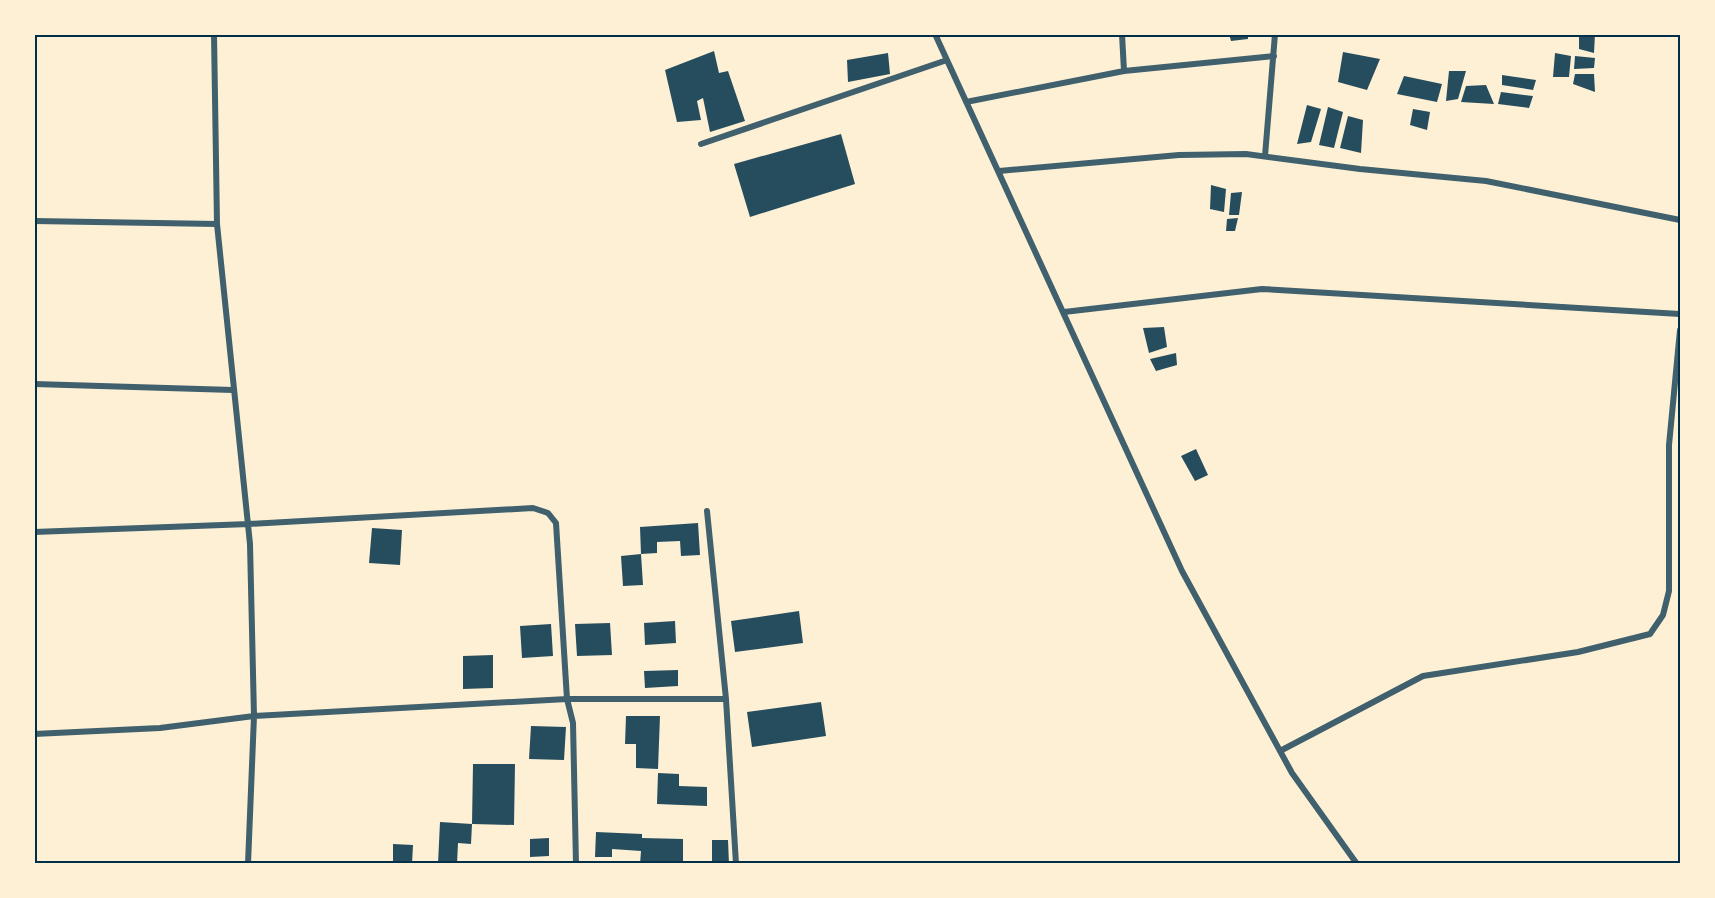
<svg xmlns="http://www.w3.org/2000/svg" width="1715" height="898" viewBox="0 0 1715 898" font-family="Montserrat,sans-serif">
<rect width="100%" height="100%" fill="#fdf0d5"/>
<!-- building -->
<path fill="#264d5e" d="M1229,34H1248V39L1231,41Z
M1579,34H1595L1594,53L1579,49Z
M714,51L719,73L728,71L745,121L710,132L703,98L697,101L701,120L677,122L665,70Z
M1343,52L1380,59L1367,90L1338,82Z
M888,53L890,74L848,82L847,60Z
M1555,53L1571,56L1569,77H1553Z
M1575,56L1595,58L1594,68L1574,69Z
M1449,71H1466L1458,99L1446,101Z
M1575,74H1594L1595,92L1573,84Z
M1502,75L1536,80L1533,90L1502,85Z
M1404,76L1442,84L1437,102L1397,94Z
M1486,85L1494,104L1461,102L1466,86Z
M1501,92L1533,96L1529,108L1498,104Z
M1307,105L1321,109L1311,142L1297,144Z
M1328,107L1343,112L1334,148L1319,145Z
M1413,109L1430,112L1427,130L1410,125Z
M1348,116L1363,120L1361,153L1340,148Z
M841,134L855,184L750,217L734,164Z
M1211,185L1226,189L1224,212L1210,209Z
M1242,192L1239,215H1229L1231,193Z
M1238,218L1235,231H1226L1227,219Z
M1164,327L1167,347L1149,353L1143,328Z
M1176,353L1177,365L1156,371L1150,359Z
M1196,449L1208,475L1195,481L1181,456Z
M698,523L700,555L681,556L680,541L657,542V553L641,554L640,527Z
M372,528L402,530L400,565L369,563Z
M641,554L643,585L623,586L621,556Z
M799,611L803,643L735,652L731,621Z
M675,621L676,643L645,645L644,623Z
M610,623L612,655L577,656L575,624Z
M551,624L553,656L522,658L520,626Z
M493,655V688L463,689V656Z
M678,670V686L645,688L644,671Z
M821,702L826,736L752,747L747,712Z
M626,716H660L658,769L636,768V744H625Z
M531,726L566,727L564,760L529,759Z
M473,764H515L514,825L472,824Z
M658,773L679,774V786L707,787V806L657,804Z
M440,822L472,824L471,844L458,843L457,864H438Z
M596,832L642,834V838L683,839V864H640L641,851L612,849V857H595Z
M549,838V856L530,857V839Z
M712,840H728L729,864H712Z
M393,844L413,845L412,864H393Z"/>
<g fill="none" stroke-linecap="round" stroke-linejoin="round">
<!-- minor -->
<path stroke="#3f606c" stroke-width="6" d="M214,34L217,224L250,544L254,716L248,864
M935,34L1182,571L1292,773L1357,864
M1122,34L1124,71
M966,102L1124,71L1274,56
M701,144L947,60
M1265,156L1275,34
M999,171L1179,155L1246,154L1360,169L1486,181L1680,220
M34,221L217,224
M1064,312L1262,289L1680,314
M34,384L233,390
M707,511L726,699L736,864
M34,532L249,524L533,508L548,513L556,523L567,699L573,723L576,864
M34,734L160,728L254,716L567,699H726
M1280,751L1423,676L1578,652L1650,634L1663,615L1669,591V445L1680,330"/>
</g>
<!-- border -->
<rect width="1715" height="898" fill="none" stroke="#fdf0d5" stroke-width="72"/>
<rect x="36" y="36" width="1643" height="826" fill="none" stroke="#003049" stroke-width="2"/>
</svg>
